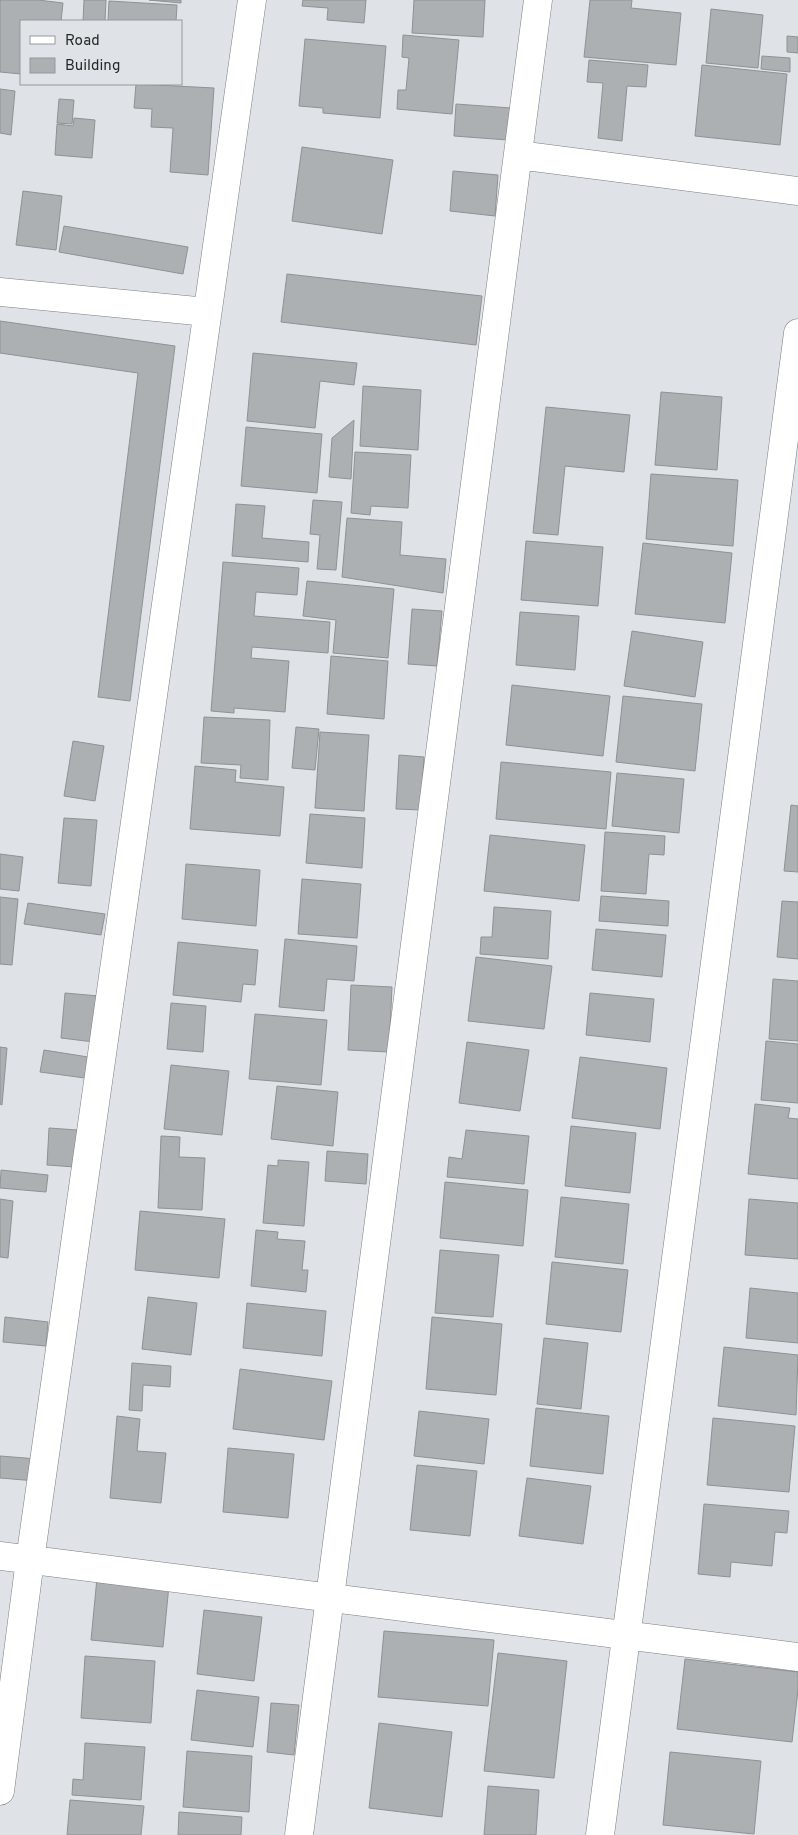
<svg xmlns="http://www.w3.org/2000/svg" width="798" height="1835" viewBox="0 0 798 1835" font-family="Overpass,sans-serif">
<rect width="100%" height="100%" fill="#dfe3e7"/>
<!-- building -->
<path fill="#acb0b3" stroke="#8e9295" d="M0,0H38L63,3L61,21H21V74L0,72Z
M84,0H106L105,21H83Z
M149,0H181V3Z
M303,0H366L364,23L327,20L328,8L302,6Z
M414,0H485L483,37L412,33Z
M590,0H632L631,8L681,13L676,65L584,57Z
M109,1L177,5L176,21H108Z
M711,9L763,15L758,68L706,63Z
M403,35L459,40L452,114L397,109L398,90H406L409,58L402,57Z
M787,36L798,37V53L787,52Z
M305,39L386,46L380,118L323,113V108L299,106Z
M762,56L790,58V72L761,69Z
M589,60L648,65L646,87L627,86L622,141L598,138L603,83L587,82Z
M702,65L787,74L780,145L695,136Z
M136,84L214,88L208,175L170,172L173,128L151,127L152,109L134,108Z
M0,89L15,91L11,135L0,133Z
M59,99L74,100L72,124L57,123Z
M456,104L511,108L508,140L454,136Z
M74,118L95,120L92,158L55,155L57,124L73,126Z
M302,147L393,160L382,234L292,221Z
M453,171L498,175L495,216L450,211Z
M23,191L62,196L56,250L16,245Z
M64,226L188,247L183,274L59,252Z
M287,274L482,296L476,345L281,322Z
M0,321L175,346L130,701L98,697L138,373L0,353Z
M253,353L357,363L354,385L320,381L315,428L247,421Z
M363,386L421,390L418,450L360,446Z
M661,392L722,397L717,470L655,465Z
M546,407L630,415L624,472L565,466L558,535L533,533Z
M354,420L351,479L329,477L332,438Z
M246,427L322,434L317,493L241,486Z
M355,452L411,455L408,508L371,506L370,515L351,513Z
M651,474L738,480L733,546L646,539Z
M313,500L342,502L336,570L317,569L320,535L310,534Z
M236,504L265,506L262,538L309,542L308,562L232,556Z
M347,518L402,522L400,555L446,559L443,593L342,577Z
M526,541L603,547L598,606L521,600Z
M643,543L732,553L725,623L635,614Z
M223,562L299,568L297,595L256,592L254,616L330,622L328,653L252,647L251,658L289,661L285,712L234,708V713L211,711Z
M307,581L394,589L388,658L333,653L336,620L303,616Z
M412,609L442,611L437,666L408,664Z
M520,612L579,616L575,670L516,665Z
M632,631L703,642L695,697L624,686Z
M331,656L388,661L384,719L327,714Z
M512,685L610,696L603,756L506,745Z
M623,696L702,704L695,771L616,762Z
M204,717L270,720L268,780L240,778L241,765L201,763Z
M296,727L319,729L315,770L292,768Z
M320,732L369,735L364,811L315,808Z
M73,741L104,746L95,801L64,796Z
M399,755L424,757L421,810L396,809Z
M501,762L611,772L606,829L496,819Z
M195,766L236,770L235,782L284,787L280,836L190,829Z
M617,773L684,779L679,833L612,826Z
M791,805L798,806V872L784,871Z
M310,814L365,818L362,868L306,863Z
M64,818L97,820L91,886L58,883Z
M605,832L665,836L664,855L649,854L646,894L601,891Z
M490,835L585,845L579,901L484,891Z
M0,854L23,857L19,891L0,889Z
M186,864L260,870L256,926L182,919Z
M302,879L361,884L357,938L298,934Z
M601,896L669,901L668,926L599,921Z
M0,897L18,899L12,965L0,964Z
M782,901L798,902V959L777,957Z
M28,903L105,914L101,935L24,924Z
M494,907L551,911L548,959L480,954L481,937H492Z
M596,929L666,935L662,977L592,970Z
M285,939L357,946L354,981L327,979L324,1011L279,1007Z
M178,942L258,950L255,985L243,984L241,1002L173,995Z
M476,957L552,966L544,1029L468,1021Z
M773,979L798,981V1041L769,1039Z
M351,985L392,987L389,1052L348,1050Z
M65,993L99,996L94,1042L61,1038Z
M590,993L654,999L650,1042L586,1035Z
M171,1003L206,1006L203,1052L167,1049Z
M255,1014L327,1020L321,1085L249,1079Z
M766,1041L798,1044V1103L761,1100Z
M467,1042L529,1050L520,1111L459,1103Z
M0,1047L7,1048L2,1105L0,1104Z
M44,1050L88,1057L85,1078L40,1072Z
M580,1057L667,1068L660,1129L572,1118Z
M171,1065L229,1071L222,1135L164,1129Z
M277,1086L338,1092L333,1146L271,1139Z
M755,1104L790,1108L788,1118L798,1119V1179L748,1174Z
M571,1126L636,1133L630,1193L565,1186Z
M49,1128L77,1130L75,1167L47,1165Z
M466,1130L529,1136L524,1184L447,1177L449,1157L462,1159Z
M161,1136L180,1137L179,1157L205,1158L202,1210L158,1208Z
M327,1151L368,1154L366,1184L325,1181Z
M278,1160L309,1162L304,1226L263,1223L268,1165L278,1166Z
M1,1170L48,1175L46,1192L0,1188Z
M445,1182L528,1190L523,1246L440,1238Z
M561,1197L629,1204L623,1264L555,1257Z
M0,1199L13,1201L8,1258L0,1257Z
M749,1199L798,1203V1259L745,1255Z
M140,1211L225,1219L219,1278L135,1270Z
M256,1230L278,1232L277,1239L305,1241L302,1270H308L306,1292L251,1286Z
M440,1250L499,1255L493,1317L435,1313Z
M552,1262L628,1270L621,1332L546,1324Z
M750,1288L798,1293V1343L746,1338Z
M148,1297L197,1303L191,1355L142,1349Z
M247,1303L326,1311L322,1356L243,1348Z
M5,1317L48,1322L46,1346L3,1342Z
M432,1317L502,1324L496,1395L426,1389Z
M544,1338L588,1343L581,1409L537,1404Z
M724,1347L798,1355L796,1415L718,1406Z
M132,1363L171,1366L170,1387L143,1385L142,1411L129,1410Z
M240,1369L332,1381L324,1440L233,1429Z
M536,1408L609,1416L603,1474L530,1466Z
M419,1411L489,1419L484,1464L414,1456Z
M117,1416L140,1419L137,1451L166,1453L161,1503L110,1498Z
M713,1418L795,1426L789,1492L707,1485Z
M228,1448L294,1454L288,1518L223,1512Z
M0,1456L38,1459L36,1481L0,1478Z
M417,1465L477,1471L470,1536L410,1530Z
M527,1478L591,1486L583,1544L519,1536Z
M704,1504L789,1511L787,1533L775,1532L772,1566L731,1562L730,1577L698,1574Z
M97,1578L169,1585L163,1647L91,1640Z
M204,1610L262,1617L254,1681L197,1674Z
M384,1631L494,1640L488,1706L378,1697Z
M498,1653L567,1661L554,1778L484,1771Z
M85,1656L155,1661L151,1723L81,1718Z
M685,1659L798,1672V1690L792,1742L677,1729Z
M197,1690L259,1697L253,1747L191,1740Z
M271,1703L299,1705L294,1755L267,1752Z
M379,1723L452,1732L442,1817L369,1808Z
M85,1743L145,1747L141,1800L72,1795L73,1779L83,1780Z
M187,1751L252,1756L249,1812L183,1807Z
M670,1752L761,1761L754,1834L663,1825Z
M488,1786L539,1790L536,1835H484Z
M70,1800L144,1806L141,1835H67Z
M179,1812L242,1817L241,1835H178Z"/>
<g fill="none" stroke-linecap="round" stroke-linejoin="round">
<defs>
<path id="street" d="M518,155L798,191
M0,292L207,312
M0,1556L798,1657
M0,1791L30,1560L252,0
M299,1835L538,0
M600,1835L798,333"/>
</defs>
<!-- street casing -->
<use href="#street" stroke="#7a7d80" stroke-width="29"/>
<!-- street -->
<use href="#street" stroke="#fff" stroke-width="28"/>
</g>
<!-- legend -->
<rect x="20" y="20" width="162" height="65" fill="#dfe3e7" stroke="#95989b"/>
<rect x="30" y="36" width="25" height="8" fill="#ffffff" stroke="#95989b"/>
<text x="65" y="45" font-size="15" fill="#262829">Road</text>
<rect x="30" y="58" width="25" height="15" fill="#acb0b3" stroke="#95989b"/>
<text x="65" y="70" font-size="15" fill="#262829">Building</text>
</svg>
